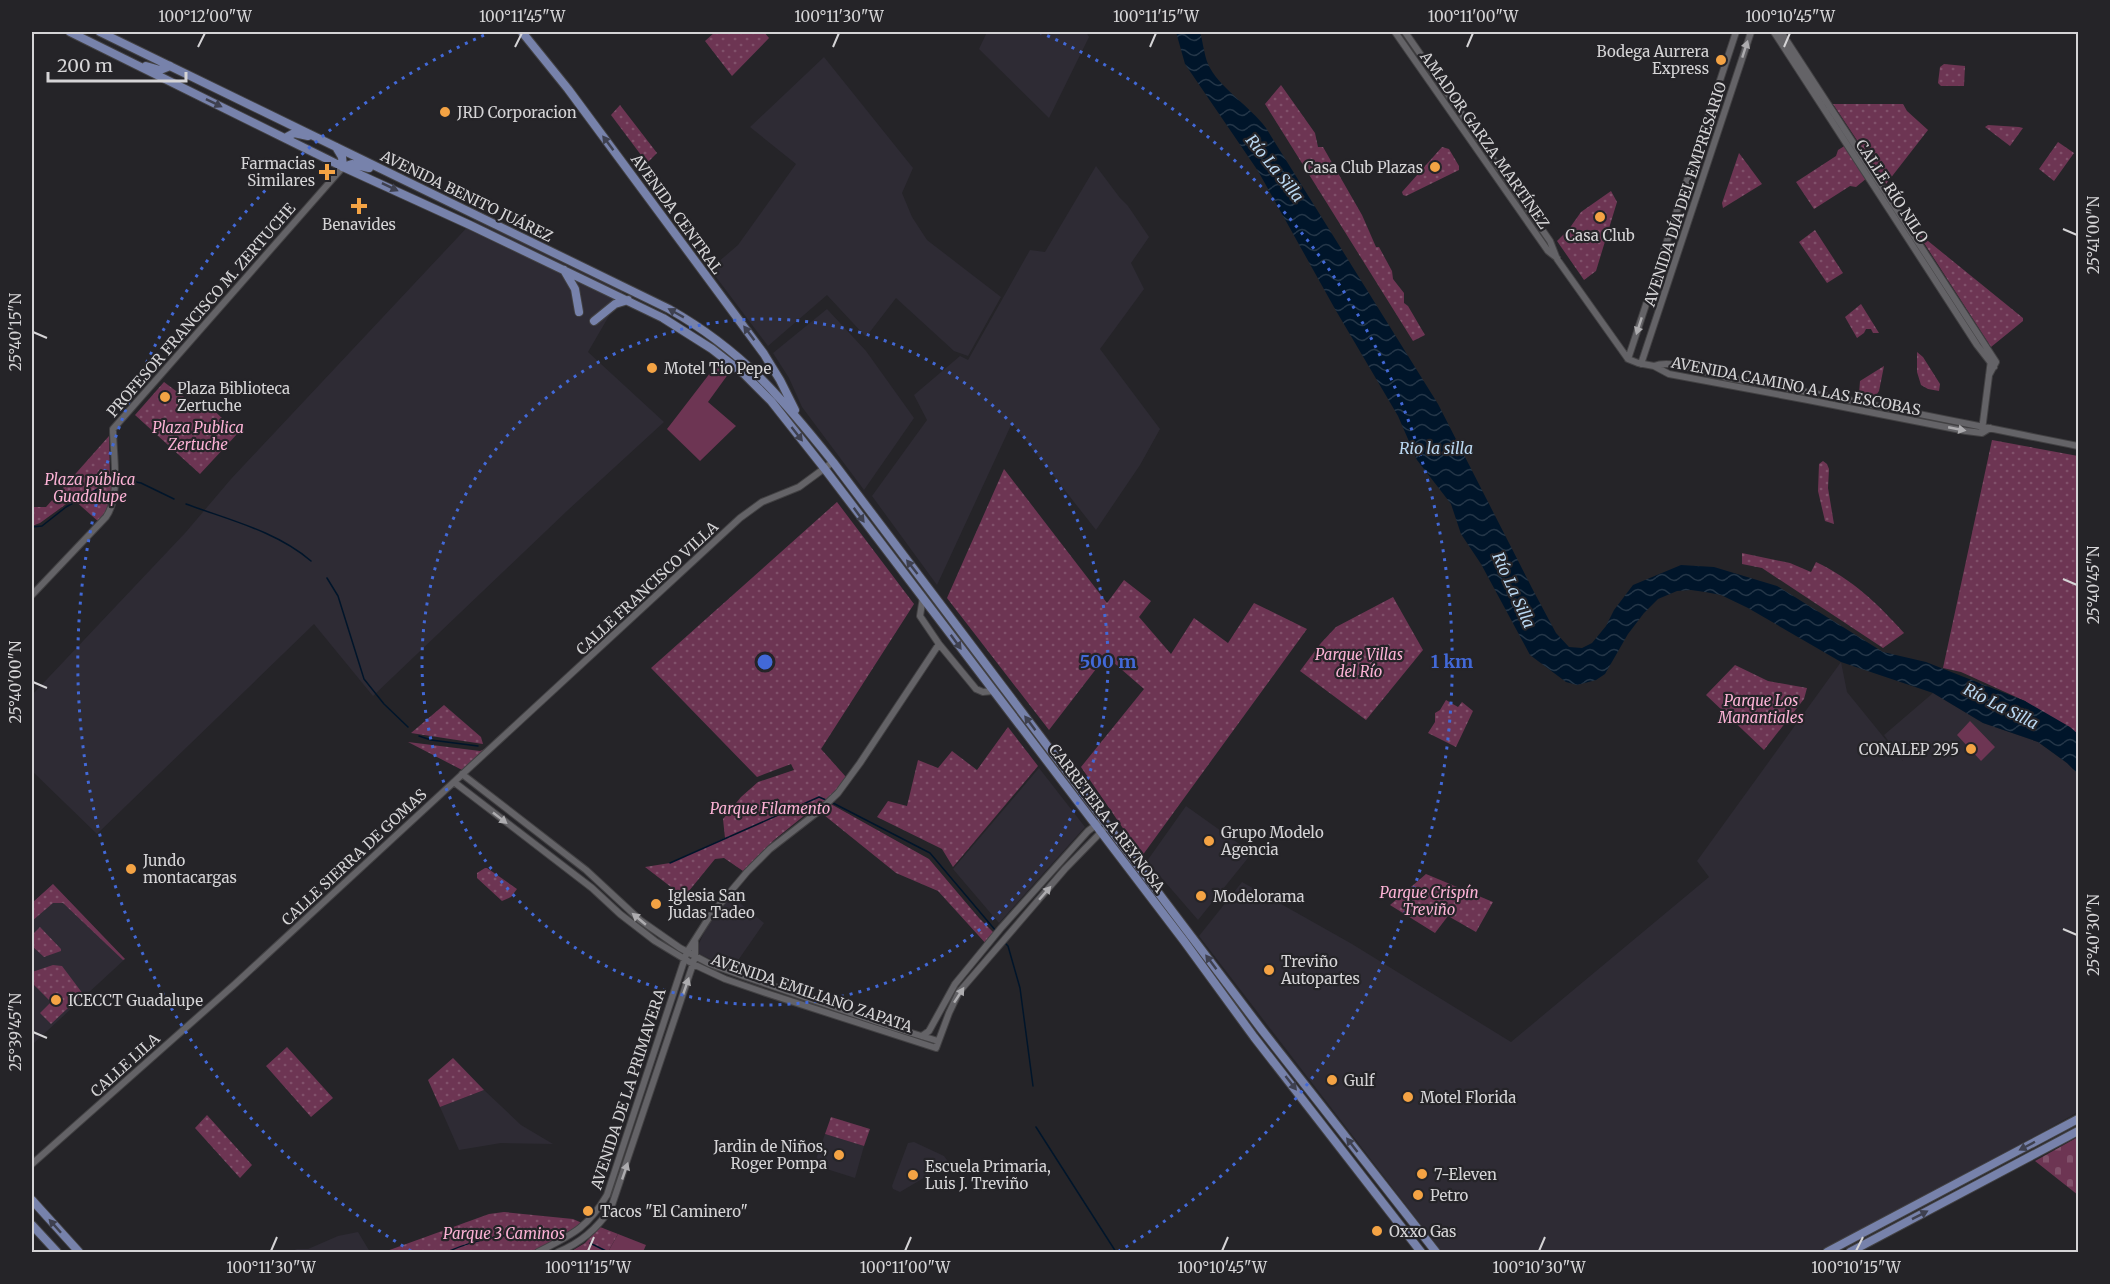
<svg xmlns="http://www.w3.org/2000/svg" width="2110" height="1284" viewBox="0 0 2110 1284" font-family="Merriweather,serif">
<defs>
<pattern id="green-dots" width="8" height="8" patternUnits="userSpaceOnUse" patternTransform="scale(1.5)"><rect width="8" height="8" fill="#6d3553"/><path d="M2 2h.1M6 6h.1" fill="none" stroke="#81516b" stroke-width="1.8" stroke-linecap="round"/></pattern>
<pattern id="cemetery-stones" width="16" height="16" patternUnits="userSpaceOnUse" patternTransform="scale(1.5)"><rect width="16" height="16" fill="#6d3553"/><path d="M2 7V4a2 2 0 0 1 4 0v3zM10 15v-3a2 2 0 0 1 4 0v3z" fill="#81516b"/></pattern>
<pattern id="water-waves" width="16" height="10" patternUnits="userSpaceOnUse" patternTransform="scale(1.5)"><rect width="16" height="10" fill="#00152a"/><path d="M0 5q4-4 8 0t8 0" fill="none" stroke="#243648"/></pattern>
</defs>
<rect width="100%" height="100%" fill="#252428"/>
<!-- built -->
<path fill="#2e2b34" d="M987,32H1086L1089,37L1049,118L979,49Z
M824,57L913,168L902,193L912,217L927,240L1001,297L968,356L954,351L896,298L866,337L827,295L768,346L710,269L738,245L796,164L750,127Z
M1096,166L1120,198L1128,206L1149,237L1131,263L1144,289L1100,349L1160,429L1140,465L1096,530L1012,423L937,585L872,496L927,420L914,395L960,356L968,360L1030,250L1045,252Z
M474,220L624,290L588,352L664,422L568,510L373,696L314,624L97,834L32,771V695L186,532L231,479Z
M827,309L866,351L914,418L864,490L802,407L789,378L773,353Z
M1841,662L1847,692L1903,761L1884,735L1933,693L1983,723L2038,742L2067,763L2078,774V1112L1975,1170L1817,1252H1442L1199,936L1242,882L1352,944L1511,1042L1709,877L1697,861Z
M1039,768L1085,827L999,923L953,869Z
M1186,806L1252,853L1198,920L1147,861Z
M53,884L125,959L34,1043L32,1040V903Z
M729,894L764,923L732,969L695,952L711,918Z
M484,1090L521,1125L553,1144L501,1143L459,1150L440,1107Z
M825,1134L864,1146L855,1178L814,1165Z
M914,1142L944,1156L949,1163L900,1192L893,1189L892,1186L908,1143Z
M358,1232L370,1252L292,1251L297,1249H308L338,1236Z"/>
<!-- green -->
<path fill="url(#green-dots)" d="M715,32H764L769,38L732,76L705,41Z
M1944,64L1965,66L1964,86H1941L1938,83L1940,67Z
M1281,85L1315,133L1318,147H1323L1362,215L1376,247H1379L1392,271L1393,279L1404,293V303L1408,306L1425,335L1413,341L1265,104Z
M1833,104H1903L1907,111L1928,130L1886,184Z
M620,105L657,153L647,163L611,115Z
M1988,125L2019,127L2023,128L2010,146L1985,127Z
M2058,142L2074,153L2054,181L2039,169Z
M1846,145L1867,178L1856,187L1850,186L1814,209L1796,182L1836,156L1838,150Z
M1442,147L1449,149L1459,166V170L1406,196L1403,195L1402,192Z
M1739,153L1762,184L1723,208L1722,203Z
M1611,191L1617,202L1596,271L1584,280L1557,241L1569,229L1581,212Z
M1815,230L1843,273L1827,283L1799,242Z
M1917,232L2023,318V321L1991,347Z
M1861,304L1879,333H1873L1871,329H1866L1864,333L1857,338L1845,317Z
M1917,352L1923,357L1940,384L1939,391L1928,389L1921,385L1917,372Z
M1884,366L1879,391L1875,397L1859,394L1860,381Z
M164,382L200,409L207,404L238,433L200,474L135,415Z
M109,436L110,482L114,499L100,523L73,499L40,523L32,526V507H46Z
M1992,440L2078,456V744L2025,701L1961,672L1943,668Z
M1823,461L1827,464L1829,469L1828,488L1834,524L1825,521L1818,491L1819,464Z
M1004,469L1107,603L1124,580L1151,601L1139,617L1171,654L1194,618L1228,643L1254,603L1307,629L1142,856L1081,767L1144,689L1106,656L1049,730L947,598Z
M837,502L914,604L821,749L846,777L829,800L805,815L774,840L743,871L724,858L715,859L684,897L645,867L670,863L725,838L723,819L741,797L758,782L794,770L791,764L757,777L651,668Z
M1742,553L1790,563L1811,572L1816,562C1852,579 1878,604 1904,633L1883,648L1762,568L1742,564Z
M1393,597L1423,650L1366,720L1300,671L1321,643L1336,627Z
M1735,665L1768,681L1807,688L1804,699L1764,750L1706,695Z
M1446,700L1458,707L1462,702L1473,711L1456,747L1428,733L1435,722V713L1440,710Z
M444,705L481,737L483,744L411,733Z
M1008,727L1038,766L953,867L942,849L877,817L888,801L907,806L918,760L938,768L952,751L977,770Z
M408,742L480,751L487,748L464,771Z
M829,803L929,859L979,918L996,935L988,946L938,891L896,873L819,811Z
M485,868H487L517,889L511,897L502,901L477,878V873Z
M1426,874L1493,902L1476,932L1448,916L1435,933L1390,905Z
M53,884L125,959L123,960L63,903H53L32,921V903Z
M40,927L61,949V951L44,957L32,946V935Z
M53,965L62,966L83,994L51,1024L40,1013L51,1002L32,983V972Z
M287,1047L333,1098L311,1117L266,1066Z
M453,1058L484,1090L440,1107L428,1080Z
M207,1115L252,1165L240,1178L195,1128Z
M831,1117L870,1129L864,1146L825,1134Z
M504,1212L573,1219L582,1223L567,1235L532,1252H384L489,1214Z
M600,1227L618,1234L608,1252H570L585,1243Z"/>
<!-- cemetery -->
<path fill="url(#cemetery-stones)" d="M2078,1137V1195L2035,1161Z"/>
<!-- pitch -->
<path fill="#6d3553" d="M717,364L729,373L708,402L736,426L700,461L667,429Z
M1970,721L1995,747L1981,761L1957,735Z
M618,1234L646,1245L643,1252H608Z"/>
<!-- water -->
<path fill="url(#water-waves)" d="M1176,32H1200C1203,42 1204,54 1208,64C1218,87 1251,107 1266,128L1438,404L1534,592L1556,633L1569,647L1582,648L1592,643L1606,626L1614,610L1633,585L1681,565L1714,567L1777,586L1883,652L1926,662L2025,701L2070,727L2078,734V774L2067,763L2038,742L1983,723L1933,693L1841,662L1748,608L1721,595L1705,592L1691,590L1677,591L1658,599L1644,613L1628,634L1605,674L1596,680L1577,685L1566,682L1530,655L1481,564L1461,534L1451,504L1417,460L1398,416L1335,309L1258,171L1185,64Z"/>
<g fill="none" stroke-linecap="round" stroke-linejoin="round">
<!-- stream -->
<path stroke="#00152a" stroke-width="1.5" d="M121,479L141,483L174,499
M186,504C229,520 276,531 311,561
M32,527L42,526L66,507L110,482
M327,578L338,596L364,679L384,704L408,727
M419,736L431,740L478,746
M833,803L930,853L996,931
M670,863L819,797L826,800
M1004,942L1008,946L1020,988L1033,1086
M1036,1127L1116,1252
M590,1243L608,1252
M447,1252C480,1237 513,1233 549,1233"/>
<defs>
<path id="minor" d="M1395,32L1548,251L1557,258
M1405,32L1550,241L1557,259L1628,359L1638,363L1654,366L1669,374L1808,400L1966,431L1982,433L1990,428
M1774,32L1977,345L1994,367
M1781,32L1996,362L1989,375
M1628,359L1736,32
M1641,364L1751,32
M1654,366C1673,358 1708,375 1729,378C1846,398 1962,423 2078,446
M1982,430L1991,360
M32,595L106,517C121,496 113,454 113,429L343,167
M923,597L920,616L939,644L976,689L983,692L993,691
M462,774L586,870L640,920L680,948L710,964L743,976L892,1027L938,1041
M454,782L592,888L620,914L655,941L693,964L725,979L763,992L936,1048L949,1013L959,992L1065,869L1103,830
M922,1036L929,1031L955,984L1001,928L1088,831L1104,819
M32,1164L235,984L740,518L762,502L799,487L833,462
M538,1252C571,1235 587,1229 607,1195L687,952L710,916L747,872L770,849L819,811L838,793L860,763L939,644
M558,1252C581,1243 597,1229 611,1208L693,964L695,956V942"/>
<path id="major" d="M70,32L343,167L470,225L663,318L712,349L744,374L771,401L824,468L1184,941L1254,1037L1421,1252
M100,32C289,125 479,216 669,309C743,351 781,397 833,462L1262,1030L1436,1252
M522,32L568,89L764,354L780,380L795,410
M146,66L160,70L170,66
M285,138L294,133L308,136
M336,147L342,157L343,167L352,164L369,168
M564,270L575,289L579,312
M594,321L615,304L628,300
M32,1200L79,1252
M32,1225L57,1252
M1827,1252L2078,1119
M1850,1252L2078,1131"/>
</defs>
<!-- minor casing -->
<use href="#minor" stroke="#424143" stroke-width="8"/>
<!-- major casing -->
<use href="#major" stroke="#424143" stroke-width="10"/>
<!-- minor -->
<use href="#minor" stroke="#646367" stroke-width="6"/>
<!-- major -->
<use href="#major" stroke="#7782ab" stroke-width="8"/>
</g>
<!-- one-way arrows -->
<defs><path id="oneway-solid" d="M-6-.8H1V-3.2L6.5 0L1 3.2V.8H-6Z" transform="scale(1.5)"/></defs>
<g fill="#adacaf">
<use href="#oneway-solid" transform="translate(1745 49) rotate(-72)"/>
<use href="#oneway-solid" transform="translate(1639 326) rotate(108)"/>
<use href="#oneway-solid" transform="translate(1957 429) rotate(11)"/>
<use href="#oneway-solid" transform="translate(500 818) rotate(38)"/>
<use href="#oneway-solid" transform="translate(1045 893) rotate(-49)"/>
<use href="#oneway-solid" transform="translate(639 919) rotate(-140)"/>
<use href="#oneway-solid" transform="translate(686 986) rotate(-71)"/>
<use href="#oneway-solid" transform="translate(959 995) rotate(-57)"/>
<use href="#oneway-solid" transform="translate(625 1171) rotate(-71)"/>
</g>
<g fill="#3e404f">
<use href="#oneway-solid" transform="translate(214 103) rotate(26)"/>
<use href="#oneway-solid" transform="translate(608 143) rotate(-127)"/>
<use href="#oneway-solid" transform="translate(390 187) rotate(26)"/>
<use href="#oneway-solid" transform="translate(676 313) rotate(-151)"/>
<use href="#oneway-solid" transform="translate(749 333) rotate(-127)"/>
<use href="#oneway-solid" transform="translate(797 434) rotate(52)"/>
<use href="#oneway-solid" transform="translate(859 515) rotate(54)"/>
<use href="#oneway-solid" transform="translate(912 567) rotate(-128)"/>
<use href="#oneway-solid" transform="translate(956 642) rotate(54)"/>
<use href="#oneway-solid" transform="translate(1030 723) rotate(-127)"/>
<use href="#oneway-solid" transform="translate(1211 962) rotate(-127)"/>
<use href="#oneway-solid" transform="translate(1291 1083) rotate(52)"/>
<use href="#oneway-solid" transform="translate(1352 1145) rotate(-128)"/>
<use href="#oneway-solid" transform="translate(2027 1146) rotate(152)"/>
<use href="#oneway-solid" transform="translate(1920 1215) rotate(-27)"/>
<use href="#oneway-solid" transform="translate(55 1226) rotate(-132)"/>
</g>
<!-- ticks -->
<path fill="none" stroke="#d5d4d6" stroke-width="2" d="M198,47L205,33M515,47L522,33M833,47L839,33M1150,47L1156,33M1467,47L1473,33M1784,47L1790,33M2063,229L2077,235M33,332L47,338M2063,579L2077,585M33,682L47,688M2063,929L2077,935M33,1032L47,1038M271,1251L277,1237M588,1251L594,1237M905,1251L911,1237M1222,1251L1228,1237M1539,1251L1545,1237M1856,1251L1863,1237"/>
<!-- distance rings -->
<g fill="none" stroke="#4269d8" stroke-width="3" stroke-dasharray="3 6">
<circle cx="765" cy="662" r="343"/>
<path d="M411 1251A687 687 0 0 1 491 32M1039 32A687 687 0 0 1 1119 1251"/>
</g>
<!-- markers -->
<g fill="#f4a344" stroke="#252428" stroke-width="2">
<circle cx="1721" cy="60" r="6"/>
<circle cx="445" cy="112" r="6"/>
<circle cx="1435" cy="167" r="6"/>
<path d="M324 163h6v6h6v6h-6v6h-6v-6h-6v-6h6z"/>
<path d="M356 197h6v6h6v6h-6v6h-6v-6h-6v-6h6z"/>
<circle cx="1600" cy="217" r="6"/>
<circle cx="652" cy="368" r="6"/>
<circle cx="165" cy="397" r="6"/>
<circle cx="1971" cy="749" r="6"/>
<circle cx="1209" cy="841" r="6"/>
<circle cx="131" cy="869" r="6"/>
<circle cx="1201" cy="896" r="6"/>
<circle cx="656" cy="904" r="6"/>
<circle cx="1269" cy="970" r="6"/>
<circle cx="56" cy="1000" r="6"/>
<circle cx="1332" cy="1080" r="6"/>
<circle cx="1408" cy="1097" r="6"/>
<circle cx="839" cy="1155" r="6"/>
<circle cx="1422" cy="1174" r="6"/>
<circle cx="913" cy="1175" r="6"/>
<circle cx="1418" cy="1195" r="6"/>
<circle cx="588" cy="1211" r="6"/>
<circle cx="1377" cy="1231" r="6"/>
</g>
<g text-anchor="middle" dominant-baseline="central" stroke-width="4.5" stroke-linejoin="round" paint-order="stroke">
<!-- poi labels -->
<g font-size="15" fill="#d5d4d6" stroke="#252428" text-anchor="start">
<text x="1709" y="51" text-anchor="end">Bodega Aurrera<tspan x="1709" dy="17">Express</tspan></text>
<text x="457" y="112">JRD Corporacion</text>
<text x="315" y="163" text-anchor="end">Farmacias<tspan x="315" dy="17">Similares</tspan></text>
<text x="1423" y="167" text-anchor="end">Casa Club Plazas</text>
<text x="359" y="224" text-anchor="middle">Benavides</text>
<text x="1600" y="235" text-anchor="middle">Casa Club</text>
<text x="664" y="368">Motel Tio Pepe</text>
<text x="177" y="388">Plaza Biblioteca<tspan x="177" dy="17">Zertuche</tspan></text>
<text x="1959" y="749" text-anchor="end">CONALEP 295</text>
<text x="1221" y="832">Grupo Modelo<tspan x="1221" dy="17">Agencia</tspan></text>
<text x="143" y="860">Jundo<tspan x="143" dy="17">montacargas</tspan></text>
<text x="668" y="895">Iglesia San<tspan x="668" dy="17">Judas Tadeo</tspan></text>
<text x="1213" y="896">Modelorama</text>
<text x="1281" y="961">Treviño<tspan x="1281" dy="17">Autopartes</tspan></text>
<text x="68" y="1000">ICECCT Guadalupe</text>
<text x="1344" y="1080">Gulf</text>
<text x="1420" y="1097">Motel Florida</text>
<text x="827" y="1146" text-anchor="end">Jardin de Niños,<tspan x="827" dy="17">Roger Pompa</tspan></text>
<text x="925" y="1166">Escuela Primaria,<tspan x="925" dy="17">Luis J. Treviño</tspan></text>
<text x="1434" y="1174">7-Eleven</text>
<text x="1430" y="1195">Petro</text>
<text x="600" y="1211">Tacos "El Caminero"</text>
<text x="1389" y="1231">Oxxo Gas</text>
</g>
<!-- street labels -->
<g font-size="15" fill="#d5d4d6" stroke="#252428">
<text transform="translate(1485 140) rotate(55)">AMADOR GARZA MARTÍNEZ</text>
<text transform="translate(1892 191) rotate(57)">CALLE RÍO NILO</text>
<text transform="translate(1685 194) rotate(-72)">AVENIDA DÍA DEL EMPRESARIO</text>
<text transform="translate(467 196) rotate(26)">AVENIDA BENITO JUÁREZ</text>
<text transform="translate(677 214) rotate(54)">AVENIDA CENTRAL</text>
<text transform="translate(201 310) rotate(-49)">PROFESOR FRANCISCO M. ZERTUCHE</text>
<text transform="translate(1796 386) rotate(11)">AVENIDA CAMINO A LAS ESCOBAS</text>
<text transform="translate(647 588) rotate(-43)">CALLE FRANCISCO VILLA</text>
<text transform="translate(1107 818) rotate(53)">CARRETERA A REYNOSA</text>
<text transform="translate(354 857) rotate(-43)">CALLE SIERRA DE GOMAS</text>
<text transform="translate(812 993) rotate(19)">AVENIDA EMILIANO ZAPATA</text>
<text transform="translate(125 1065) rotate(-42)">CALLE LILA</text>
<text transform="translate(628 1089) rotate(-72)">AVENIDA DE LA PRIMAVERA</text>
</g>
<!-- park labels -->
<g font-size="15" font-style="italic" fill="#fcb2d5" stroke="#252428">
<text x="198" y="427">Plaza Publica<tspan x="198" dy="17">Zertuche</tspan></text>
<text x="90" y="479">Plaza pública<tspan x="90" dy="17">Guadalupe</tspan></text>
<text x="1359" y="654">Parque Villas<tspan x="1359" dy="17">del Río</tspan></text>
<text x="1761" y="700">Parque Los<tspan x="1761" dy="17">Manantiales</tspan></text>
<text x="770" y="808">Parque Filamento</text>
<text x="1429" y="892">Parque Crispín<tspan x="1429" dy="17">Treviño</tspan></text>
<text x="504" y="1233">Parque 3 Caminos</text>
</g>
<!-- water labels -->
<g font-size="16" font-style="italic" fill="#bad8f2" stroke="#252428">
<text transform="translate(1275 168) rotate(51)">Río La Silla</text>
<text x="1436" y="448">Rio la silla</text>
<text transform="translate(1514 590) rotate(66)">Río La Silla</text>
<text transform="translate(2001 706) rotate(27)">Río La Silla</text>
</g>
</g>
<circle cx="765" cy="662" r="9" fill="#4269d8" stroke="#252428" stroke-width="3"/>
<g font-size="18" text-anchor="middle" font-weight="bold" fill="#4269d8" stroke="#252428" stroke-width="4.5" stroke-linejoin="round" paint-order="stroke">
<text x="1108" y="668">500 m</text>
<text x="1452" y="668">1 km</text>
</g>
<!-- border -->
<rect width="2110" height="1284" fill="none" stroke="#252428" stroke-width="66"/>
<!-- scale -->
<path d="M48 72v9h138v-9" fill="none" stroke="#d5d4d6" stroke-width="3"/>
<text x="57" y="72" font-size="18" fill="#d5d4d6" stroke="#252428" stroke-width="4.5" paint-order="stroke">200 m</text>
<rect x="33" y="33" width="2044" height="1218" fill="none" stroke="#d5d4d6" stroke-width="2"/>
<g font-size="15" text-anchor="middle" fill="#d5d4d6">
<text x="205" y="22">100°12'00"W</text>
<text x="522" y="22">100°11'45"W</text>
<text x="839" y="22">100°11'30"W</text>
<text x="1156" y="22">100°11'15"W</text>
<text x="1473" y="22">100°11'00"W</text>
<text x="1790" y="22">100°10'45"W</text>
<text transform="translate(2094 235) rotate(-90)" y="5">25°41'00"N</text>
<text transform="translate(16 332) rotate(-90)" y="5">25°40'15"N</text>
<text transform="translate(2094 585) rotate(-90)" y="5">25°40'45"N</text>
<text transform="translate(16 682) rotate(-90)" y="5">25°40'00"N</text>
<text transform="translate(2094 935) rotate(-90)" y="5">25°40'30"N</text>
<text transform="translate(16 1032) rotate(-90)" y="5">25°39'45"N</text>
<text x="271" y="1273">100°11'30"W</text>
<text x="588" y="1273">100°11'15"W</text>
<text x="905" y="1273">100°11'00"W</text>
<text x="1222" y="1273">100°10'45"W</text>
<text x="1539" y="1273">100°10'30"W</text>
<text x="1856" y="1273">100°10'15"W</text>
</g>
</svg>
